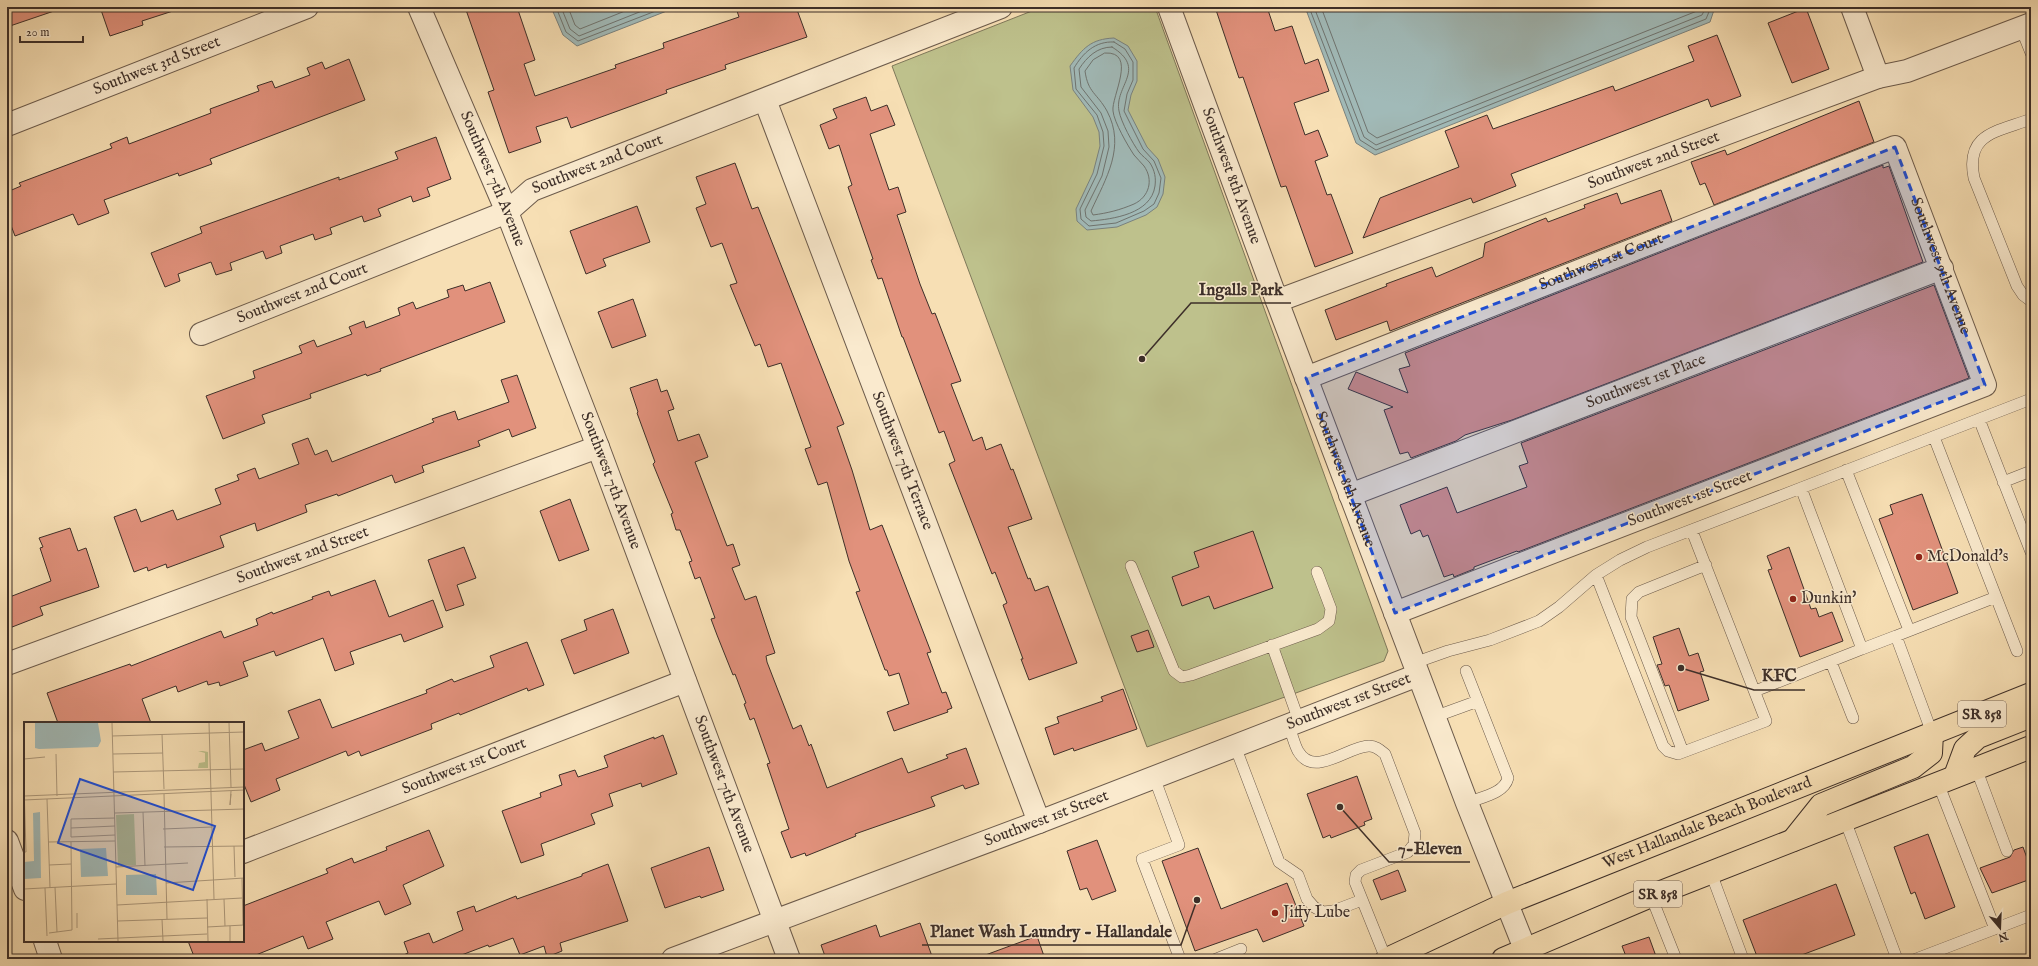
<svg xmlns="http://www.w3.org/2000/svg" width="2038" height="966" viewBox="0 0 2038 966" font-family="'IM FELL English',serif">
<rect width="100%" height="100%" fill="#f7dfb4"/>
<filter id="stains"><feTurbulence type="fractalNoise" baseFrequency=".005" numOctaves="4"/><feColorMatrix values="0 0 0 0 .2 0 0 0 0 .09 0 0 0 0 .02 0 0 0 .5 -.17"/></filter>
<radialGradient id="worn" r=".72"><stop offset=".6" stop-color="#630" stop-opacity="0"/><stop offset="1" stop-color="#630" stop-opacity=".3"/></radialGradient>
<!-- green -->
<path fill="#bec18c" stroke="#7e785a" d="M1042,7H1155L1388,651L1384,661L1147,747L892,66Z"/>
<!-- water -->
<path fill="#a1bab8" stroke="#79827f" d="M551,7H677L577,46L563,35Z
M1305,7H1715L1710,22L1375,155L1356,143Z
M1114,38L1128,46L1137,61V81L1131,95L1128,110L1147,147L1158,159L1165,177L1163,194L1157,207L1146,215L1117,227L1087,230L1077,221L1076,209L1093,173L1100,146L1099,132L1093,117L1073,90L1070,66C1083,48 1091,39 1114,38Z"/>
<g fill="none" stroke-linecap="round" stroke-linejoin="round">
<!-- shore -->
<path stroke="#6f7470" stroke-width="1" d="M556,7L566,32L578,41L666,7
M561,7L570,29L579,36L652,7
M568,7L575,25L580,29L635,7
M1309,7L1360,140L1376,150L1706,19L1711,7
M1314,7L1364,137L1376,145L1702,15L1706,7
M1321,7L1368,132L1377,138L1697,11L1700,7
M1114,42L1125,49L1133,62V80L1127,94L1124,111L1143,149L1154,161L1161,178L1159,193L1154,204L1144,211L1116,223L1089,226L1081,219L1080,209L1097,174L1104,146L1103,132L1097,115L1076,89L1074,68C1083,53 1095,41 1114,42Z
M1112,47C1148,69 1114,86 1119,111C1121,122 1133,144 1139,152C1142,156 1147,159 1150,163C1155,171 1156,178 1155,186C1151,214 1113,219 1091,221L1086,217L1085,210L1102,176L1109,147L1108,131L1101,113L1081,87L1079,69C1087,57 1097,47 1112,47Z
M1105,53C1138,51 1111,97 1113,111C1114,122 1128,146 1134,155C1137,159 1141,162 1144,166C1154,180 1149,197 1134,204C1120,210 1108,213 1093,215L1091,211C1106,178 1126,147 1107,111C1097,93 1088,93 1085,71L1093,60Z"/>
</g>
<!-- building -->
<path fill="#e1917c" stroke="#3d2f29" d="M7,7H57V10L7,27Z
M100,7H175L176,10L142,21L143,25L110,36Z
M465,7H517L535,60L524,64L535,96L616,68L615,65L664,48L663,43L739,17L737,11L748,7H796L807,37L725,65L726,69L666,90L667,93L571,128L567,117L536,127L541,142L509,153L488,92L494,90Z
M1215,7H1267L1275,31L1292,26L1305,64L1318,59L1329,91L1294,103L1305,135L1318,130L1328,156L1315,161L1327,195L1331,194L1353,253L1315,267L1286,186L1281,187L1243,77L1239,78Z
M1806,8L1829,69L1792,83L1768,23Z
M1717,35L1741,96L1711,107L1708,99L1511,174L1516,186L1473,203L1471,198L1363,238L1380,198L1459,167L1445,131L1487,115L1493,129L1613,86L1615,91L1694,61L1688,46Z
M349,59L365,100L210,159L212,164L179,176L178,173L104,200L109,213L78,225L73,214L15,236L7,215V192L21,186L19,183L112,148L110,144L127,137L129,144L211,113L210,109L259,91L257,86L272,81L275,88L310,75L307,68L322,62L325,69Z
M866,97L871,111L887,105L895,125L870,134L889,190L898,187L906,212L897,215L920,284L932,314L935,313L961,381L951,384L973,441L982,437L986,450L1001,444L1011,470L1013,469L1032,519L1008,527L1028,579L1030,578L1035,591L1048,586L1077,663L1029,680L1021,659H1023L1003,605L1007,603L995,572L992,574L949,464L955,461L944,431L939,433L903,337H902L882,278L878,279L871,260L873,259L848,187L852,185L839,145L829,149L820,125L837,118L833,109Z
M1859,101L1874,142L1714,205L1705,183L1700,185L1691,162L1725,150L1727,155Z
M436,137L451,179L427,188L430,196L413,202L411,196L378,209L381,216L364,222L362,216L330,228L332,234L315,240L313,234L280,246L282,253L266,259L263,251L230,263L232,270L216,275L211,262L178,274L180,281L165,287L151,253L202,233L200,227L339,177V180L398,159L395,152Z
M735,163L752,209L758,207L844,424L837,427L852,470L870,530L882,525L931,652L927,653L942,693L946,692L952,708L947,710L948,712L894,731L887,712L909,704L899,673L889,676L887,670H885L856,592L860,591L849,561L827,482L818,485L805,449L811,447L781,363L768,367L760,344L755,346L730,285L737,283L722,243L711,247L696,208L706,204L696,177Z
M1883,165V168L1889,166L1923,262L1512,420L1465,435L1456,441L1411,458L1408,452L1400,454L1384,410L1393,407L1348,389L1356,372L1408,393L1399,369L1410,366L1405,353Z
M1661,190L1672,221L1390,331L1387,321L1336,340L1325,310L1387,286L1386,284L1432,267L1436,277L1483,257L1485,243L1546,218L1548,222L1585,208L1584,205L1617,193L1621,204Z
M637,206L650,242L603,259L606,266L586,274L570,231Z
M490,282L505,322L380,369L381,371L367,376L366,374L310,394L311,398L262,415L265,423L223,439L206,396L255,378L253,371L302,353L299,346L314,340L317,347L352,334L349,327L364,321L366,328L400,315L398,308L413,302L416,309L449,297L447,290L463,285L465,291Z
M1934,285L1969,378L1518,552L1517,551L1474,567V569L1454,577L1453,574L1444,577L1428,535L1423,537L1420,530L1411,534L1400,505L1447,487L1457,513L1527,487L1519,466L1528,463L1521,443Z
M633,299L646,336L612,348L598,312Z
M517,375L536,428L512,437L509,429L478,441L480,446L422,466L424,472L395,483L392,475L338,496L337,494L305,505L307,512L278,523L257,531L255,523L220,536L224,547L167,568L166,564L148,571L147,567L134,572L114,517L136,509L141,522L173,510L177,520L221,504L215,489L239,480L237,475L255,468L259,479L299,464L292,444L308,438L315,455L327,450L332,462L434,422L432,419L455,411L458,420L509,402L501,380Z
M657,379L661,392L667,390L674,409L668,411L678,441L699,434L708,457L695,462L727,546L733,544L740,565L732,568L745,600L756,596L775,653L766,656L767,662L793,729L801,725L809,746L811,744L827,788L902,758L908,773L948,758L946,755L966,748L979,784L965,789L963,785L931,797L935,806L855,834L856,836L806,856L805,853L791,858L781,832L789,829L767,764L770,763L754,718L750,720L744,704L746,703L735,674L733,675L717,635L711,619L715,618L700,577L695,579L689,562L692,561L680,530H676L671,514L673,513L653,464L655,462L637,413L638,412L630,388Z
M1922,494L1958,593L1913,610L1879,519L1893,514L1890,505Z
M570,499L589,550L559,561L540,511Z
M70,528L78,551L86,548L99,587L40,607L43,615L7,629V598L51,581L40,548L43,547L39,538Z
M1253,531L1273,588L1214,609L1209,596L1182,606L1172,577L1199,567L1194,552Z
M464,547L476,578L457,585L464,605L446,611L428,560Z
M1789,547L1811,609L1816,608L1819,617L1832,612L1843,641L1800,657L1768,570L1772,569L1767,556Z
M375,580L389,617L433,600L443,627L404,642L401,634L350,652L354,664L335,671L323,638L276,656L274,651L243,662L248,676L220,686L219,682L208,685L207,681L178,692L176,686L142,699L151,723H58L47,693L130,664L131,666L221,631L224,638L258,625L256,619L272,612L273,614L313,599L312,597L329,591L331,596Z
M613,609L629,653L574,674L561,640L587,630L584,620Z
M1679,628L1689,656L1698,653L1704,671L1700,672L1709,700L1678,711L1669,685L1665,686L1659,670L1657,665L1662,664L1653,637Z
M1148,630L1154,647L1137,652L1131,636Z
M527,642L544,685L528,691L527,688L460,715L459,713L431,724L432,729L361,756L359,751L348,756L346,751L276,779L280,790L251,802L243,782V750L262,743L265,751L299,738L288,711L320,699L332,728L427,693L426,690L452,679L454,682L494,667L490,656Z
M1123,689L1137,729L1074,751L1073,748L1054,755L1045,728L1059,723L1057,717L1103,701L1101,697Z
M663,735L677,774L642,787L641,783L609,794L613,806L591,814L595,824L541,844L544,855L521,863L502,811L541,797L540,793L562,785L559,775L575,770L578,777L608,767L604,756L654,737V739Z
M1357,776L1372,819L1364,822L1365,825L1331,838L1330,835L1323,838L1307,794Z
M429,830L444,866L403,885L411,904L385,915L379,901L326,922L333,939L308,949L303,936L246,959H195L188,941H243V906L328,873L326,869L352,858L354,863L387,850L386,847Z
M1928,834L1955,907L1925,919L1915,892L1911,894L1894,847Z
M1097,840L1116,891L1092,900L1087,888L1080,890L1067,851Z
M709,847L724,890L701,898L700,896L665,908L651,868Z
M2023,847L2031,869V879L1992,893L1980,868L2010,857L2014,850Z
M1198,848L1221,909L1287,883L1304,926L1263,942L1257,929L1195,951L1162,861Z
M608,864L628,921L560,943L562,951L547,957L544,946L520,955L513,938L489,947L488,945L451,959H395L408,953L404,942L429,933L433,943L463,930L457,912L474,906L476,912L516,896L517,899L582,876V874Z
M1398,870L1406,891L1381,900L1373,880Z
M1836,884L1855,935L1791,959H1758L1743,920Z
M920,923L933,959H826L821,945L876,925L880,937Z
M1037,936L1045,959H981L980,957Z
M1649,937L1657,959H1627L1622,946Z"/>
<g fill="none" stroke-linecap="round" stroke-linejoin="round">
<defs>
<path id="service" d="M2021,28L2031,53
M2031,119C1997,132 1965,133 1974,178L2017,286L2023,295L2031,301
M1979,419L2031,552
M1934,437L2017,651
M1846,470L1909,630
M2003,482L2031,471
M1131,566L1174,671L1182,677L1191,675L1318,629L1329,621L1331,609L1317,572
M1596,575L1663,746L1668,751L1678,754L1766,721L1692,531
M1272,645L1299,721
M1862,649L1896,636
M1831,662L1853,718
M1414,663L1448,651L1490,640L1539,621L1559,607L1596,575L1620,560L1647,547L1801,488
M1466,671L1508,778C1504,794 1481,797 1467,803
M1755,691L1862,649L1801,488L2031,399
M1434,717L1478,701
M1288,725C1292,733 1294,744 1298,751C1314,779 1348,746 1369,746C1376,746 1380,750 1385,754L1415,833L1414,844L1408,852L1361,870L1356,875L1355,882L1386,959
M1932,733L1896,636L1996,597
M1235,746L1279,862L1298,875L1307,899L1314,907L1323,912L1333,911L1362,900
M1683,752L1631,617L1632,599L1639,592L1706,565
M1976,768L2007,851
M1154,777L1179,845L1142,859L1180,959
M1938,783L1995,929
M1845,820L1897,959
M1711,873L1743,959
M1651,896L1676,959
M1216,959L1241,949
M1916,959L2031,915"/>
<g id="minor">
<path id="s1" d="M419,7L507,212L598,447L789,959"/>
<path d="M1852,7L1878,77"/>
<path id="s2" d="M765,100L1039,822"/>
<path id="s3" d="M7,125L307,7"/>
<path id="s4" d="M1277,301L1878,77L1907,71L2031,24"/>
<path id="s5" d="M201,334L507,212L532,190L1001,7"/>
<path id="s6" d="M1306,378L1895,147L1985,385L1395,613"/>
<path id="s7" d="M1350,495L1942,268"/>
<path id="s8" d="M7,664L598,447"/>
<path d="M7,841L25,889"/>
<path id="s9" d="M243,852L685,681"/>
<path d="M45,941L51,959"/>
<path id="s10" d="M673,959L1039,822L1418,675"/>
</g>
<g id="tertiary">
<path id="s11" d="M1169,7L1277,301L1467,803L1529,959"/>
</g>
<g id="primary">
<path d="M1955,776L1965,749L1978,737L2031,716"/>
<path d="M1793,840L1821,805L1913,767L1931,753L1932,733"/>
<path id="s12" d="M1387,959L1507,903L2031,694"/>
<path d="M1503,959L1651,896L2031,747"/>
</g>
</defs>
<!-- service casing -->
<use href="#service" stroke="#6c5b4c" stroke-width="12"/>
<!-- minor casing -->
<use href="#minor" stroke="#6c5b4c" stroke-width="24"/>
<!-- tertiary casing -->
<use href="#tertiary" stroke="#6c5b4c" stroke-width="24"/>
<!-- primary casing -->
<use href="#primary" stroke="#3d2f29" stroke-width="24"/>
<!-- service -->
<use href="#service" stroke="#faeace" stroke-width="11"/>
<!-- minor -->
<use href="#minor" stroke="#faeace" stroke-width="22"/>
<!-- tertiary -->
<use href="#tertiary" stroke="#faeace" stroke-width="22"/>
<!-- primary -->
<use href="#primary" stroke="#f7dfb4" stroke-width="22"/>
</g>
<!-- marked area -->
<path fill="#1d4ed8" fill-opacity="0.2" stroke="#1d4ed8" stroke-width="3" stroke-dasharray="8 5" stroke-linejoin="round" d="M1895,147L1985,385L1395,613L1306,378Z"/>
<!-- markers -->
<g fill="#8f2418" stroke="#faeace" stroke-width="1.5">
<circle cx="1919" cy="557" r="4"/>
<circle cx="1793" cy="599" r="4"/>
<circle cx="1275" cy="913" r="4"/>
</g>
<g text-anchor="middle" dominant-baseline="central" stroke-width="3" stroke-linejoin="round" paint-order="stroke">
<!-- shield labels -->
<g fill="#faeace" stroke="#76675a" stroke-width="1">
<rect x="1958" y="701" width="48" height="26" rx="3"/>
<rect x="1634" y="881" width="48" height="26" rx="3"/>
</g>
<g font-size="15" font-weight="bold" fill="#3d2f29">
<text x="1982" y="714">SR 858</text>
<text x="1658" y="894">SR 858</text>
</g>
<!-- street labels -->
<g font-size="16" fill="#3d2f29" stroke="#faeace">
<text stroke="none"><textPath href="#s3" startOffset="161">Southwest 3rd Street</textPath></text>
<text stroke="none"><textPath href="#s4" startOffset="402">Southwest 2nd Street</textPath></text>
<text stroke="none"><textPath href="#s5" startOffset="433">Southwest 2nd Court</textPath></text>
<text stroke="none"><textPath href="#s11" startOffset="180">Southwest 8th Avenue</textPath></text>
<text stroke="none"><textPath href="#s1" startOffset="187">Southwest 7th Avenue</textPath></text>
<text stroke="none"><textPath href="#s6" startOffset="317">Southwest 1st Court</textPath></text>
<text stroke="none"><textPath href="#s6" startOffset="760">Southwest 9th Avenue</textPath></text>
<text stroke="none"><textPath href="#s5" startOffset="109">Southwest 2nd Court</textPath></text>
<text stroke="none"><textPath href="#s7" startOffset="317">Southwest 1st Place</textPath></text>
<text stroke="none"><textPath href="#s2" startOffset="386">Southwest 7th Terrace</textPath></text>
<text stroke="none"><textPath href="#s11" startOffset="504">Southwest 8th Avenue</textPath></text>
<text stroke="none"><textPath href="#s1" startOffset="511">Southwest 7th Avenue</textPath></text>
<text transform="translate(1690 499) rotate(-21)">Southwest 1st Street</text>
<text stroke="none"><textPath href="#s8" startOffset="315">Southwest 2nd Street</textPath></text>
<text stroke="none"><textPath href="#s10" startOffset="723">Southwest 1st Street</textPath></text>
<text stroke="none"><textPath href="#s9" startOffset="237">Southwest 1st Court</textPath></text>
<text stroke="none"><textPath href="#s1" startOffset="835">Southwest 7th Avenue</textPath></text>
<text stroke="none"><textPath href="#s10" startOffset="399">Southwest 1st Street</textPath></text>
<text stroke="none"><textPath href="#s12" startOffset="348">West Hallandale Beach Boulevard</textPath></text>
</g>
<!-- poi labels -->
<g font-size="16" fill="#3d2f29" stroke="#faeace" text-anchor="start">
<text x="1927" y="557">McDonald's</text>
<text x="1801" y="599">Dunkin'</text>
<text x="1283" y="913">Jiffy Lube</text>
</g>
</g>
<!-- overview -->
<g transform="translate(24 722)">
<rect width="220" height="220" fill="#f7dfb4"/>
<path d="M174,29H179L184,30V46H174L175,41L181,40V31ZM110,92L112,143L94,144L92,93Z" fill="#bec18c"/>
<path d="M11,1H74L77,19L74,25L15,27L11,26ZM16,90L17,156L0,157V140L10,139L9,91ZM82,126L84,154L57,155L56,127ZM132,152L133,173H102V153Z" fill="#a1bab8"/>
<path fill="none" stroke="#ad997c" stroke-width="1" d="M88,1L94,219M185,1L190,177M205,1L207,65M138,12L140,67M88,14L220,10M32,32L33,74M89,32L139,31M0,37L21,35M89,50L220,47M0,63L2,130H0M140,72L143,197M207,72L206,83L207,69M0,74L220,65M23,77L26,166M0,78L220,68M119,90L121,144M91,91L220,87M91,96L47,97V115L91,113M47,106L91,104M139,107L188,105M24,120L91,119M210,124L211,155M140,125L220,124M25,143L47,142M92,145L164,141M218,156L219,203M142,161L220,156M31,165L33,210M21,166L23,214M0,167L92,162M183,177L184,219M200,177L201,204M93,183L218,176M53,191V206M138,197L139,219M94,199L183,196M206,204V219M183,205L220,203M25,211L48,208L47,120M74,217L183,212"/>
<path fill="#1d4ed8" fill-opacity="0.15" stroke="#1d4ed8" stroke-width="2" d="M56,57L191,104L169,168L34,121Z"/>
<rect width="220" height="220" fill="none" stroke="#3d2f29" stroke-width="2"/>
</g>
<!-- callouts -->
<path fill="none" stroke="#3d2f29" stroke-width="1.5" d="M1142 359L1191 303H1291M1681 668L1754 690H1805M1340 807L1389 862H1470M1197 900L1181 945H922"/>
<g fill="#3d2f29" stroke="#faeace" stroke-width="1.5">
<circle cx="1142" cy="359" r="4"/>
<circle cx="1681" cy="668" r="4"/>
<circle cx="1340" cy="807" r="4"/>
<circle cx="1197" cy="900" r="4"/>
</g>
<g font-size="17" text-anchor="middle" font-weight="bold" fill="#3d2f29" stroke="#faeace" stroke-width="3" stroke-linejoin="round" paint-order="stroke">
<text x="1241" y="295">Ingalls Park</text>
<text x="1779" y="681">KFC</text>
<text x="1430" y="854">7-Eleven</text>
<text x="1051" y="937">Planet Wash Laundry - Hallandale</text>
</g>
<!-- margin -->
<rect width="2038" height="966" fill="none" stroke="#f7dfb4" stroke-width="24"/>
<rect x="8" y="8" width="2022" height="950" fill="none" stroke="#3d2f29" stroke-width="2"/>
<rect x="12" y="12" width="2014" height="942" fill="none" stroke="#3d2f29"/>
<!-- north arrow -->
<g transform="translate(2000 928) rotate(161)" stroke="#faeace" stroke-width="3" paint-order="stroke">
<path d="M0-3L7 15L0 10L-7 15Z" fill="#3d2f29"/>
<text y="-6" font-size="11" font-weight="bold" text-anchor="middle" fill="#3d2f29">N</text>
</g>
<!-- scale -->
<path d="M20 36v6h63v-6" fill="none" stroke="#3d2f29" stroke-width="2"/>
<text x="26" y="36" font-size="12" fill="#3d2f29" stroke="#faeace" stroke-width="3" paint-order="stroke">20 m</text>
<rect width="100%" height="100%" filter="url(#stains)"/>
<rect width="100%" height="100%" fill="url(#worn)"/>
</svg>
